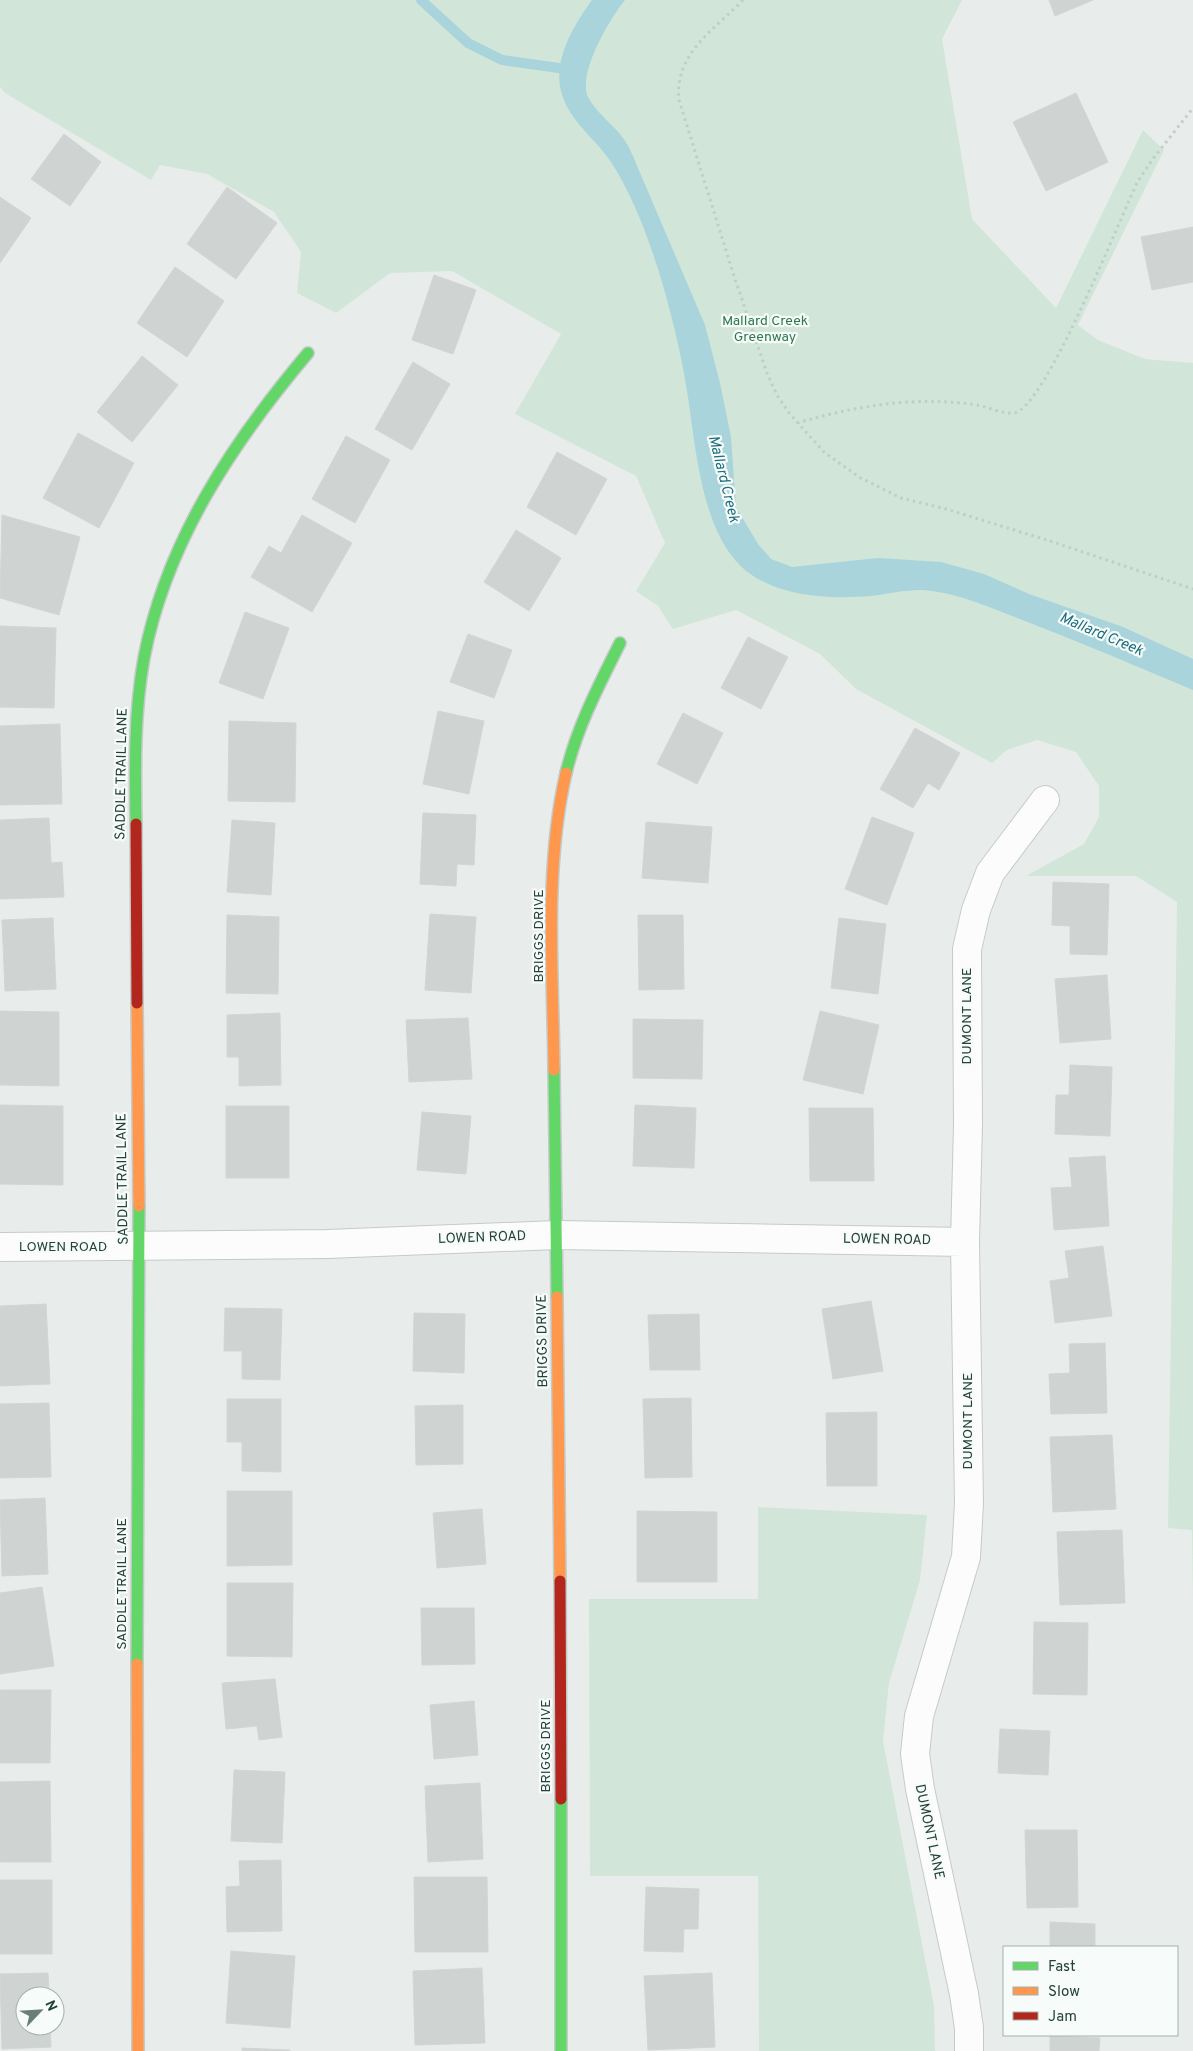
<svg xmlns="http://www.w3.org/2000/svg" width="1193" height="2051" viewBox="0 0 1193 2051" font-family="Overpass,sans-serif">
<rect width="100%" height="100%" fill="#e8edeb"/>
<!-- green -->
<path fill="#d1e6d8" d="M0,0H962L942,39L972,219L1056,308L1143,130L1164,150L1078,325L1098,340L1145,359L1193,363V1602L1192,1530L1168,1528L1177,902L1136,876H1026L1084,844L1099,817V786L1076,752L1037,740L1007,750L992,763L856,689L820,654L736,610L673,629L658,606L636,591L665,543L636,476L515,414L561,334L452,271L390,273L336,313L297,293L301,252L274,212L207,174L160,165L151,180L5,93L0,87Z
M758,1507L927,1515L920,1580L889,1683L883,1741L934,2006L935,2051H759L758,1876H590L589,1599H758Z"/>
<!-- water -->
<path fill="#a9d4db" d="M592,0H625C610,18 577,74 588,97C595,111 610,122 620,134C625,140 629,147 632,154L705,325L720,383L731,437L736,507L758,544L771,559L792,567L878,558L941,562L984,574L1029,594L1123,627L1193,659V690C1134,665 1075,640 1015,617C986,606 952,591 920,590C904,590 887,594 871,596C831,599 783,598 749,573C699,536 696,441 686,385C682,361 677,338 671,315C659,267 638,203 611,162C595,138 568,120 561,91C553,59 574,25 592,0Z"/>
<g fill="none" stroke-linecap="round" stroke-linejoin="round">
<!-- stream -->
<path stroke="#a9d4db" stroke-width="10" d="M421,0L468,43L502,60L573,70"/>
</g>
<!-- building -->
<path fill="#cfd4d2" stroke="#d1d6d4" d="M1049,0H1093L1055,16Z
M1076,93L1108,162L1046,191L1013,122Z
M64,134L101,162L70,206L31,179Z
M227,187L277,223L236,279L187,244Z
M0,197L31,218L0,263Z
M1193,227V282L1152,290L1141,237Z
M175,267L224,301L187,357L137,323Z
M434,275L476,290L453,354L412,340Z
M142,356L178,385L132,442L97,412Z
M413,362L450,384L412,450L375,429Z
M78,433L134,463L99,528L43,498Z
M346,436L390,460L355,523L312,499Z
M557,452L607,479L576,535L527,507Z
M2,515L80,537L59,615L0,598Z
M302,515L352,543L312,612L251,577L269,546L281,553Z
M516,530L561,558L529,611L484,582Z
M245,612L289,628L263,699L219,683Z
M0,626L56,628L54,708L0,707Z
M468,634L512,650L494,698L450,682Z
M748,637L788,657L761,709L721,688Z
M438,711L484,721L469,794L423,784Z
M683,713L723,733L697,784L657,764Z
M229,721L296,723L295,802L228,801Z
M60,724L62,804L0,805V726Z
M915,728L960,753L939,790L928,783L913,808L880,789Z
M423,813L476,815L474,865L457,864L456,886L420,884Z
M872,817L914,833L887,905L845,889Z
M49,818L51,863L62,862L64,897L0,899V820Z
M232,820L275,823L271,895L227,892Z
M646,822L712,827L708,883L642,878Z
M1053,882L1109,884L1107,955L1070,954V926L1052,925Z
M430,914L476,917L471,993L425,990Z
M227,915L279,917L278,994L226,993Z
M638,915H683L684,989L639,990Z
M53,918L56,989L5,991L2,920Z
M839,918L886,924L878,994L831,988Z
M1107,975L1111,1039L1060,1043L1055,979Z
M0,1011L59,1012V1086L0,1085Z
M820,1011L879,1025L863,1094L803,1080Z
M280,1013L281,1085L239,1086V1057H227V1015Z
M468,1018L472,1079L409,1082L406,1020Z
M633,1019L703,1020L702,1079L633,1078Z
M1070,1065L1112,1067L1110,1136L1055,1134L1056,1095H1069Z
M0,1105L63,1106V1185L0,1184Z
M635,1105L696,1108L694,1168L633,1166Z
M226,1106H289V1178H226Z
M809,1108H873L874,1181H810Z
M422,1112L471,1116L466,1174L417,1170Z
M1105,1156L1109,1226L1054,1230L1051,1188L1072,1187L1069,1158Z
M1103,1246L1112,1316L1055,1323L1050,1281L1069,1278L1065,1251Z
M871,1301L883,1371L833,1379L822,1309Z
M46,1304L50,1384L0,1386V1306Z
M225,1308L282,1309L280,1380L242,1379V1351H224Z
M414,1313L465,1314L464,1373L413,1371Z
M699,1314L700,1370H650L648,1315Z
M1105,1343L1107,1413L1051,1414L1049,1374L1070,1373L1069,1344Z
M691,1398L692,1477L645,1478L643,1399Z
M227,1399H281V1472L242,1471V1442H227Z
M49,1403L51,1477L0,1478V1404Z
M463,1405V1464L416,1465L415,1406Z
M877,1412V1486H827L826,1413Z
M1112,1435L1116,1509L1053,1512L1050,1437Z
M227,1491H292V1565L227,1566Z
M45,1498L48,1574L2,1576L0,1500Z
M482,1509L486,1564L437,1568L433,1513Z
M637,1511L717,1512V1582H637Z
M1122,1530L1125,1603L1060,1605L1057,1532Z
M227,1583H293L292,1657L227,1656Z
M42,1587L54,1666L0,1674V1593Z
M421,1608H474L475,1664L422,1665Z
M1034,1622L1088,1623L1087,1695L1033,1694Z
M275,1679L282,1737L259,1740L257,1726L226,1729L222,1683Z
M0,1690H51L50,1763H0Z
M474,1701L478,1755L434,1759L430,1705Z
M1000,1729L1050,1731L1048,1775L998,1773Z
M234,1770L285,1772L282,1843L231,1841Z
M50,1781L51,1862H0V1782Z
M480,1783L483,1859L428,1862L425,1786Z
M1025,1830H1077L1078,1907L1027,1908Z
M281,1860L282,1931L227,1932L226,1887L240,1886L239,1861Z
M414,1877H487L488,1952H415Z
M0,1880H52V1954H0Z
M646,1887L699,1889L698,1929H684L683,1952L644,1951Z
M1050,1922L1095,1924V1947H1050Z
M231,1951L295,1956L290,2028L226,2023Z
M482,1968L485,2043L415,2045L413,1971Z
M48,1973L49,1996H25V2026H50L51,2047L2,2049L0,1974Z
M712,1973L715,2047L648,2050L644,1976Z
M1050,2036L1100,2038L1099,2051H1050Z
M242,2048L290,2050V2051H242Z"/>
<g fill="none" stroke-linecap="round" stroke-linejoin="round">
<defs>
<path id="street" d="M0,1247L327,1244L557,1235L965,1242
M969,2051V2028L964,1994L920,1789L915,1754L919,1716L966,1557L969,1503L965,1242L968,1124L967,949L976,910L990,873L1045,800"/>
<path id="fast" d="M566,773C577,727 599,685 620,643
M136,824C135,769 134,713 144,658C166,542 233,442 308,353
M554,1070L557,1297
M137,1664L139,1206
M561,1799V2051"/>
<path id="slow" d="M137,1003L139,1206
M554,1070C553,972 544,869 566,773
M557,1297L560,1581
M137,1664L138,2051"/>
<path id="jam" d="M136,824L137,1003
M560,1581L561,1799"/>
</defs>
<!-- street casing -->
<use href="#street" stroke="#c5cac8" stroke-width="30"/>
<!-- fast casing -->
<use href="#fast" stroke="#c3cbc8" stroke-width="14"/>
<!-- slow casing -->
<use href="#slow" stroke="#c3cbc8" stroke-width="14"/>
<!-- jam casing -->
<use href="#jam" stroke="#c3cbc8" stroke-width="14"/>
<!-- path -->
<path stroke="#c3ccca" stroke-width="3" stroke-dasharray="2.5 4" stroke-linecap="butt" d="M743,0C714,30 674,54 679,100L734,276L767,373L777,395L789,413L824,452L859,477L901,498L946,509L1050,541L1193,589
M797,423C845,409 896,399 947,402C957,403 967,403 977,405C989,407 1001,414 1014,413C1045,409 1121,215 1138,181L1152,160L1193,108"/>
<!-- street -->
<use href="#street" stroke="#fcfcfc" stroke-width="28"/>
<!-- fast -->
<use href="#fast" stroke="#63d668" stroke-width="11"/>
<!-- slow -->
<use href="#slow" stroke="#ff974d" stroke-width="11"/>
<!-- jam -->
<use href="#jam" stroke="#b3261e" stroke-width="11"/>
</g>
<g text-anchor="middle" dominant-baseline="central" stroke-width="4.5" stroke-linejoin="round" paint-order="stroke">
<!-- park labels -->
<g font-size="14" fill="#2d7a4b" stroke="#f7fbf9">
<text x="765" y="321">Mallard Creek<tspan x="765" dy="16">Greenway</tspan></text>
</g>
<!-- street labels -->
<g font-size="14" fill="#24423a" stroke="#f7fbf9">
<text transform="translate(122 774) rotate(-89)">SADDLE TRAIL LANE</text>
<text transform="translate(539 936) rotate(-90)">BRIGGS DRIVE</text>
<text transform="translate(967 1016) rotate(-90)">DUMONT LANE</text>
<text transform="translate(123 1179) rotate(-91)">SADDLE TRAIL LANE</text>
<text transform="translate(482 1238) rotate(-2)">LOWEN ROAD</text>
<text transform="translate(887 1240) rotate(1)">LOWEN ROAD</text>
<text x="63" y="1247">LOWEN ROAD</text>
<text transform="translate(543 1341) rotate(-91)">BRIGGS DRIVE</text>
<text transform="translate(968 1421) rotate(-90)">DUMONT LANE</text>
<text transform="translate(122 1584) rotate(-90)">SADDLE TRAIL LANE</text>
<text transform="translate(546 1746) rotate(-90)">BRIGGS DRIVE</text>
<text transform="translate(929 1832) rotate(78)">DUMONT LANE</text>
</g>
<!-- water labels -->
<g font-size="15" font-style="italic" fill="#1c6f80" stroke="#f7fbf9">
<text transform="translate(723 479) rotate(76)">Mallard Creek</text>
<text transform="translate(1101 635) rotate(23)">Mallard Creek</text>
</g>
</g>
<!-- legend -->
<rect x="1003" y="1946" width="175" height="90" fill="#f7fbf9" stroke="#a3b1ad"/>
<rect x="1013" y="1962" width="25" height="8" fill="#63d668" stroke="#a3b1ad"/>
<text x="1048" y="1971" font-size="15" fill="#24423a">Fast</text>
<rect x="1013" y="1987" width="25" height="8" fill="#ff974d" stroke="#a3b1ad"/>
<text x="1048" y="1996" font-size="15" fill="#24423a">Slow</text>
<rect x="1013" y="2012" width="25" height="8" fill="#b3261e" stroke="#a3b1ad"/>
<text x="1048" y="2021" font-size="15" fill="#24423a">Jam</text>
<!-- north arrow -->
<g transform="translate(40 2011) rotate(65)"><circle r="24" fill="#f7fbf9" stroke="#a3b1ad"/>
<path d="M0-4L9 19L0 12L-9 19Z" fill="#697e78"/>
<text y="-8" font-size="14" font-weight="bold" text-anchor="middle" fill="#24423a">N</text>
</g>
</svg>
